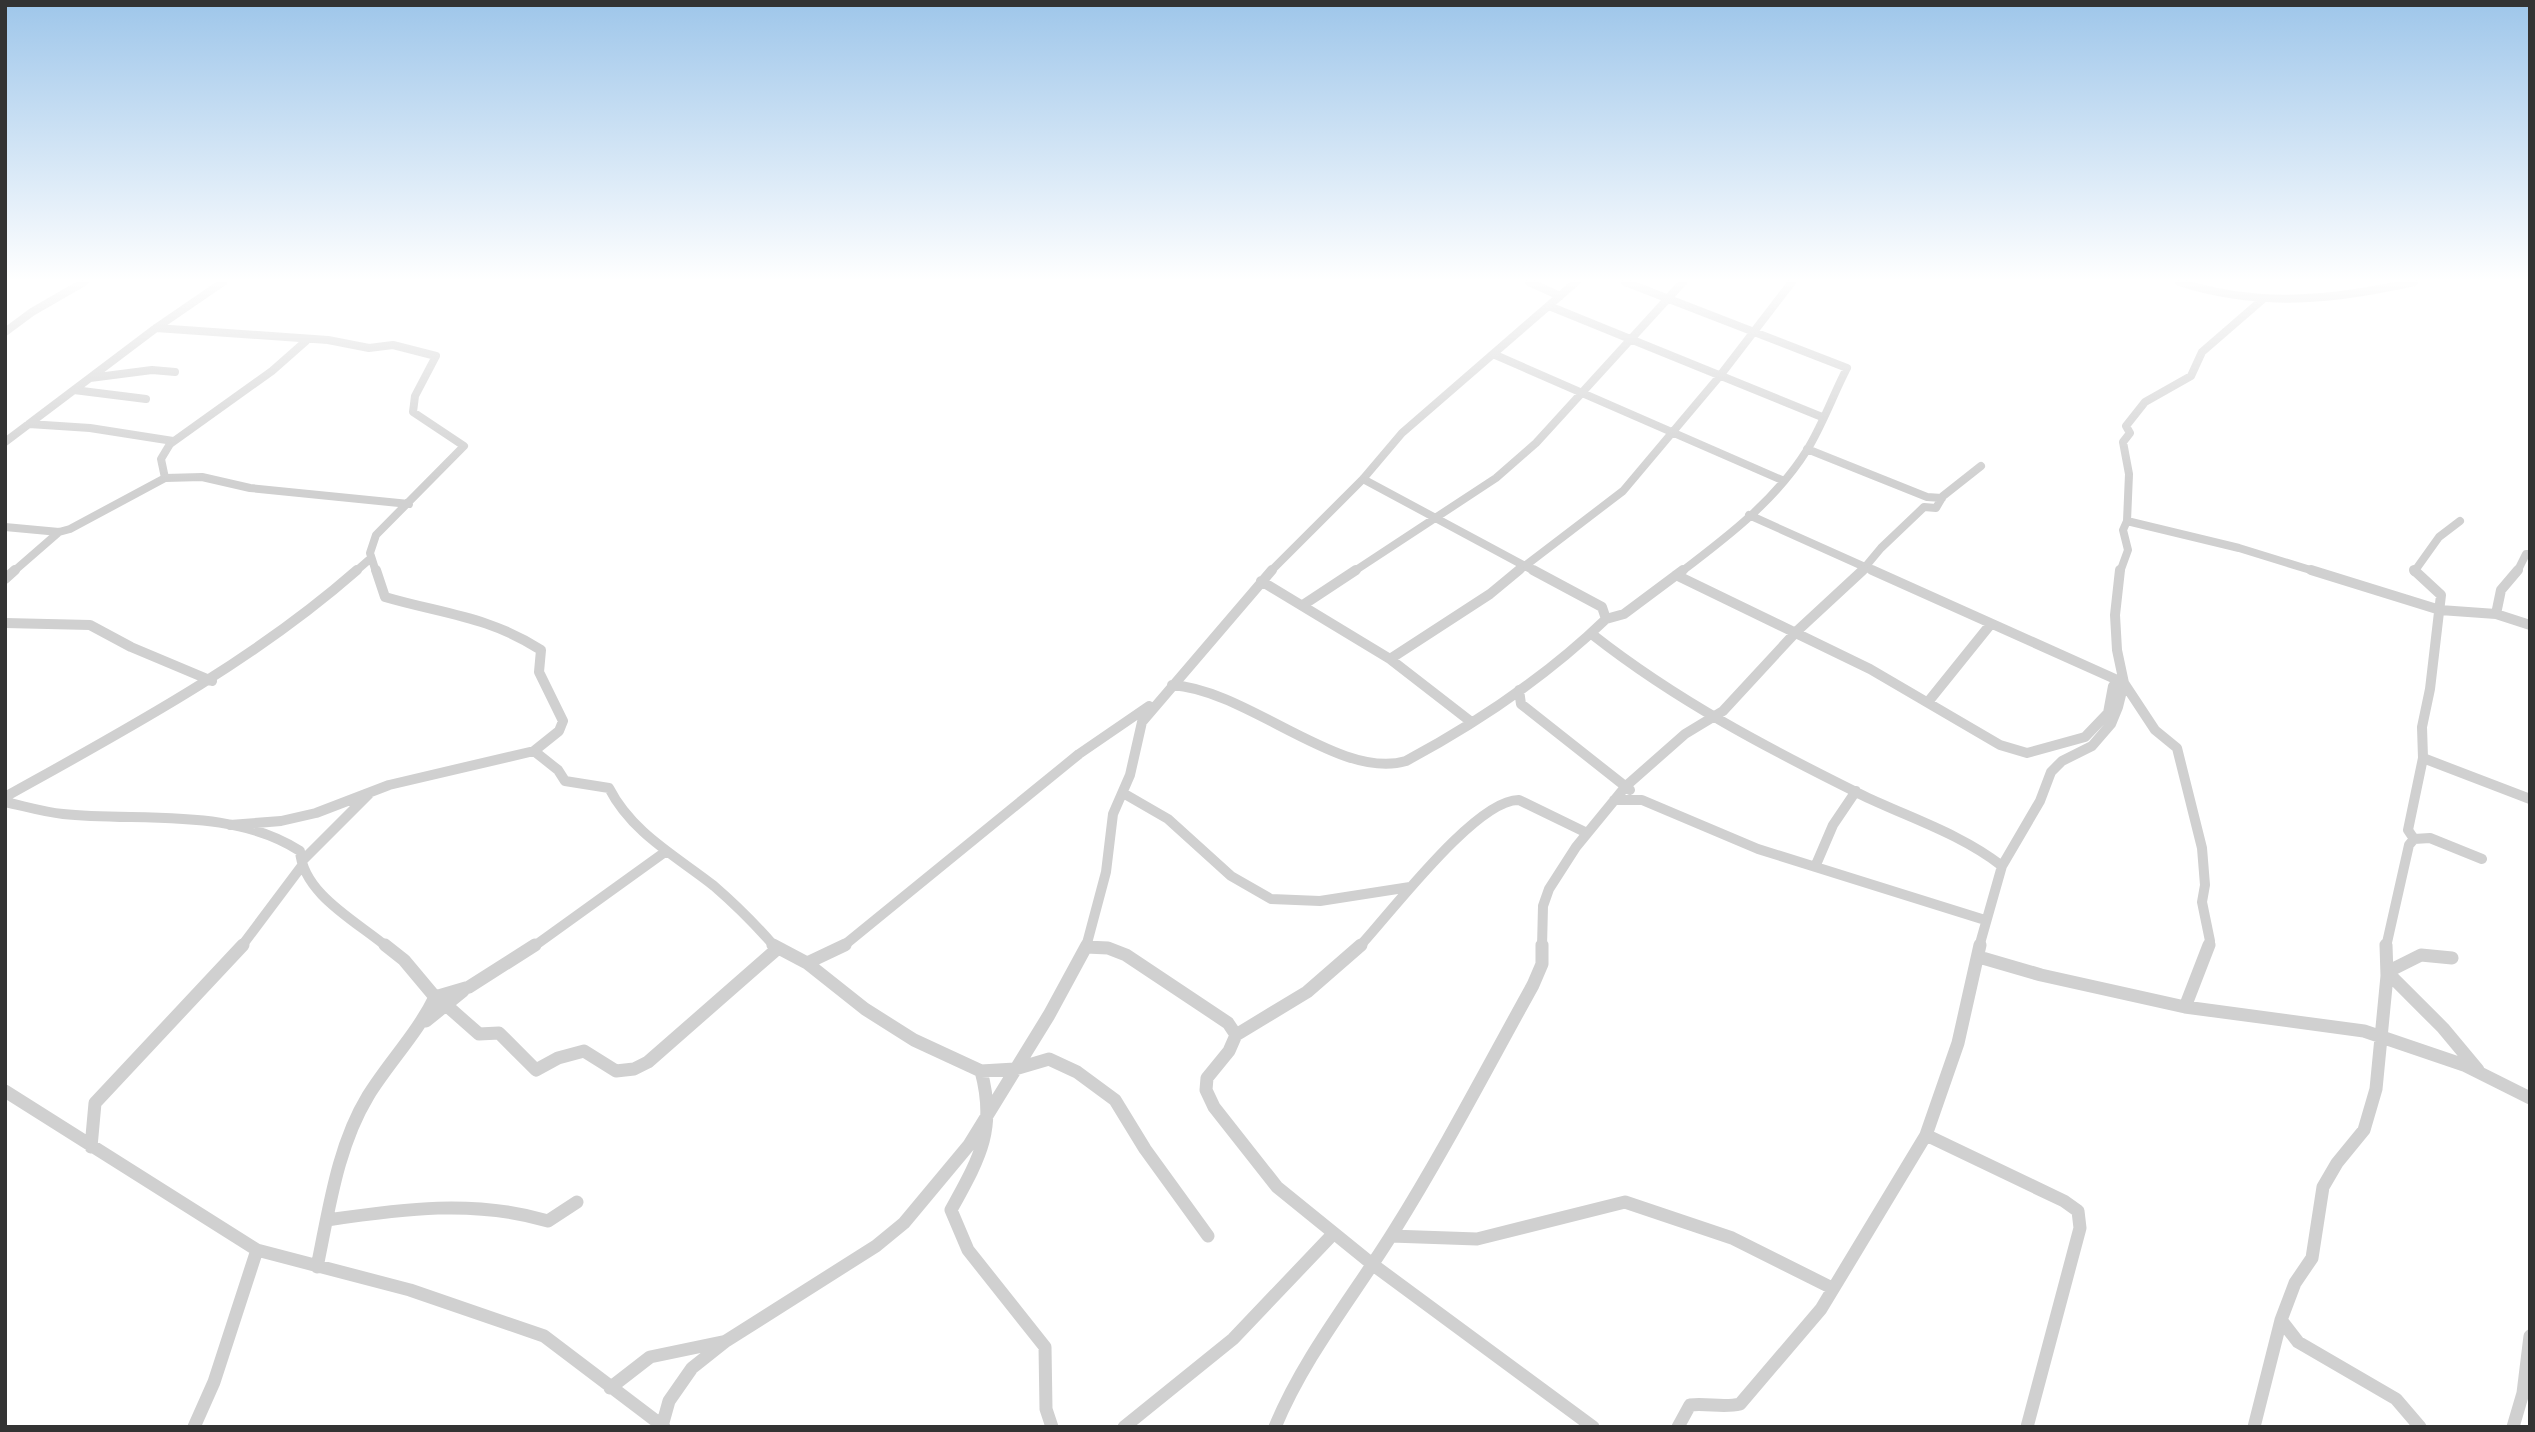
<svg xmlns="http://www.w3.org/2000/svg" width="2535" height="1432" viewBox="0 0 2535 1432" font-family="Roboto,sans-serif">
<rect width="100%" height="100%" fill="#fff"/>
<g fill="none" stroke-linecap="round" stroke-linejoin="round">
<!-- minor-far2 -->
<path stroke="#d0d0d0" stroke-width="8" d="M1529,282L1560,296
M1625,282L1847,368C1833,395 1823,424 1807,450C1776,500 1727,537 1681,572
M2179,282C2259,308 2334,300 2414,282
M1549,306L1822,417
M156,328L328,340L369,348L393,345L436,356L415,396L413,412L464,446L376,535L370,553L376,572
M5,332L32,312L84,282
M1493,354L1784,481
M90,378L152,370L175,372
M74,390L146,399
M29,424L90,428L173,441
M5,442L156,328L223,282
M1807,449L1927,497L1942,498
M165,478L161,459L170,444L272,371L306,341
M1363,479L1536,572
M1749,515L1876,572
M2127,521L2239,548L2317,572
M5,527L59,532L70,529L165,478L202,477L250,488L409,504
M13,572L59,532
M355,572L371,558
M1270,572L1363,479L1402,433L1576,282
M1353,572L1496,478L1536,443L1683,282
M1517,572L1623,491L1719,377L1792,282
M1861,572L1881,548L1924,507L1936,508L1943,496L1981,466
M2120,572L2128,550L2123,530L2127,521L2129,474L2123,442L2130,433L2126,426L2145,402L2191,376L2202,352L2262,300
M2414,572L2439,537L2460,521
M2517,572L2526,554H2530"/>
<!-- minor-far1 -->
<path stroke="#d0d0d0" stroke-width="10" d="M376,570L385,597C443,614 488,616 541,650L539,672L563,721L559,731L534,751
M1872,570L2124,683L2155,730L2177,748L2202,848L2205,885L2202,902L2210,941L2208,947
M2311,570L2440,610L2496,614L2530,625
M2414,570L2441,595L2430,689L2422,727L2423,758L2408,830L2414,839
M1676,575L1870,669L2000,745L2027,753L2085,737L2108,713L2113,686L2123,683
M5,579L15,570
M1261,581L1390,659L1470,721
M1303,605L1356,570
M2496,614L2501,590L2518,570
M1606,619L1624,614L1683,570
M5,623L90,625L131,647L212,681
M1593,635C1677,701 1769,749 1864,796C1910,818 1961,834 2002,866
M1390,659L1490,594L1519,570
M1172,685C1248,690 1340,781 1406,761C1477,723 1548,675 1606,619L1602,607L1533,570
M1519,690L1521,704L1630,790
M1928,702L1990,625
M2423,758L2530,799
M1123,793L1168,819L1231,876L1271,899L1320,901L1410,887
M5,797C127,729 251,663 357,570
M1614,800H1642L1758,849L1985,920
M5,802C24,806 43,812 63,814C140,822 233,807 300,851C303,894 356,921 387,947
M230,825L281,821L316,813L389,785L534,751L558,770L565,781L609,788C632,833 676,856 714,886C736,905 756,925 775,947
M303,860L369,794
M1815,867L1833,825L1856,791
M241,947L301,867
M533,947L665,852
M842,947L1079,754L1149,706
M1086,947L1106,872L1113,814L1130,775L1142,722L1272,570
M1359,947C1390,914 1476,799 1519,800L1587,833
M1542,947L1543,906L1549,889L1576,847L1626,786L1685,734L1723,711L1796,632L1863,570
M1979,947L2002,866L2040,801L2051,772L2062,761L2092,746L2111,724L2118,707L2124,683L2117,650L2115,615L2120,570
M2386,947L2409,845L2414,839L2430,838L2482,859"/>
<!-- minor -->
<path stroke="#d0d0d0" stroke-width="13" d="M773,945L807,963L865,1009L914,1040L981,1071L1015,1069L1049,1059L1077,1072L1115,1100L1145,1149L1208,1236
M1086,947L1108,948L1126,955L1228,1023L1236,1035L1229,1051L1207,1078L1206,1090L1214,1107L1277,1187L1372,1264L1593,1427
M1979,957L2041,975L2185,1007L2364,1031L2464,1065L2530,1098
M2452,958L2421,955L2387,972L2443,1028L2478,1070
M807,963L845,945
M435,997L469,987L535,945
M446,1005L479,1034L499,1033L536,1070L558,1058L584,1051L616,1071L634,1069L648,1062L777,949
M2185,1007L2209,945
M426,1021L463,991
M1236,1035L1307,992L1361,945
M981,1071C997,1130 979,1159 951,1210L968,1250L1045,1347L1046,1409L1052,1427
M5,1091L257,1250L410,1290L544,1336L664,1427
M1926,1135L2064,1201L2078,1211L2080,1228L2027,1427
M91,1147L95,1103L243,945
M327,1220C402,1209 474,1199 548,1221L577,1202
M1391,1236L1477,1239L1625,1202L1732,1238L1832,1288
M317,1267C329,1210 337,1147 368,1096C389,1062 417,1034 435,997L404,960L385,945
M2281,1320L2298,1342L2396,1399L2420,1427
M610,1388L650,1357L722,1342
M662,1426L669,1401L692,1368L726,1341L876,1246L904,1223L969,1145L1049,1015L1087,945
M194,1427L214,1382L257,1250
M1124,1427L1233,1339L1333,1234
M1275,1427C1305,1355 1353,1297 1394,1231C1444,1151 1487,1068 1533,985L1542,964V945
M1678,1427L1690,1405C1707,1403 1724,1408 1740,1404L1821,1309L1926,1135L1958,1043L1980,945
M2254,1427L2281,1320L2295,1283L2312,1258L2323,1187L2337,1163L2364,1130L2376,1089L2387,976L2386,945
M2513,1427L2523,1393L2530,1336"/>
</g>
<!-- sky -->
<linearGradient id="sky" x2="0" y2="1"><stop stop-color="#9ec6ea"/><stop offset="0.58" stop-color="#fff"/><stop offset="1" stop-color="#fff" stop-opacity="0"/></linearGradient>
<rect width="2535" height="483" fill="url(#sky)"/>
<!-- border -->
<rect width="2535" height="1432" fill="none" stroke="#333333" stroke-width="14"/>
</svg>
